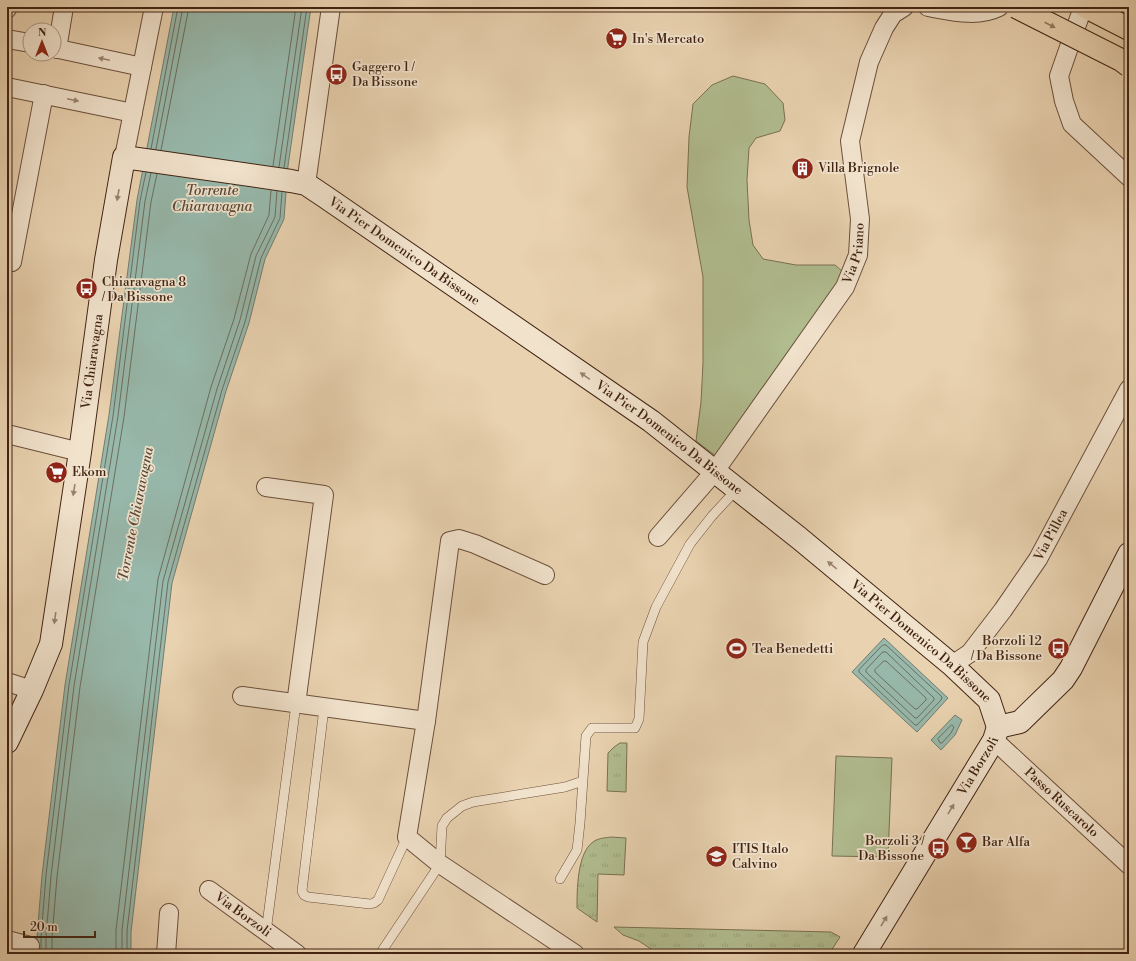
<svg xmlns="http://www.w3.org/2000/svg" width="1136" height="961" viewBox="0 0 1136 961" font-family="'Libre Bodoni',serif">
<defs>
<pattern id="grass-tufts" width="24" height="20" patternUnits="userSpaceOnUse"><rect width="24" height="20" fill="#b1bd90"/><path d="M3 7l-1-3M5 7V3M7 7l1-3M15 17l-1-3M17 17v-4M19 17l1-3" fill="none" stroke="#99a27b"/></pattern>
</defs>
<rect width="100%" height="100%" fill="#e9d2b0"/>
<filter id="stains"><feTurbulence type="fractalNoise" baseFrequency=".005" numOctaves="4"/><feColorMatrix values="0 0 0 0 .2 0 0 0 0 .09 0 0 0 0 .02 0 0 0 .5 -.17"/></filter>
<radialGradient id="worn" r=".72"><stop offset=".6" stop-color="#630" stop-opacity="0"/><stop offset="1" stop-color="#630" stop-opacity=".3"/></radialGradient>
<!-- grass -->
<path fill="url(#grass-tufts)" stroke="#797052" d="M620,743H627L626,792L607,791L608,753L614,747Z
M611,837L626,838L624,875L598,874L597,922L577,908C577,891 577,853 593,842C598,838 605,838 611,837Z
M614,927L831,932L840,937L829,954H799L795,952L784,954H707L695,951L670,954L657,953L639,941L623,935Z"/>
<!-- green -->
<path fill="#b1bd90" stroke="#797052" d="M733,76L765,84L783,103L785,120L780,131L756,138L749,148L747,180L749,220L753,245L763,259L796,265H835L843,272L838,283L716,456L696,441L701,402L703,363V277L687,187L689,137L693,104L712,85Z
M836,756L892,758L888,857L832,856Z"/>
<!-- water -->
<path fill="#97b8ab" stroke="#757c6e" d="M174,7H311L288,166L284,219L265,259L249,323L226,391L172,583L131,932V954H37V937L42,875L65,685L109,415L137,200Z
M884,638L948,698L917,732L852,672Z
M955,715L962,720L955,735L941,750L931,740Z"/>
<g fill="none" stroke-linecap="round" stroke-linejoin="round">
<!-- shore -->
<path stroke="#6c6e5f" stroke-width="1" d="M151,149L178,7
M156,149L183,7
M161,150L189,7
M273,166L296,7
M279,167L302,7
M284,168L307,7
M883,645H886L942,697L941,700L917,725H915L859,672V670Z
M883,652H886L934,698V700L917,718H915L866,672V670Z
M884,661H886L926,698V700L917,709H915L875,672V670Z
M952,725L954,727L951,733L942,743H940L938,739Z
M41,954V937L46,875L69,685L113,416L140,201L146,172
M46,954V937L51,876L74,686L118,416L145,201L151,173
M52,954V937L57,877L80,687L124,417L151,202L157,174
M116,954V930L158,579L211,387L234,319L251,254L269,215L271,190
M122,954V930L163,581L217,389L240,320L256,256L275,217L277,191
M127,954V931L168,582L222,390L245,322L261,258L280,218L282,192"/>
<defs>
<path id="service" d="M324,708L302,891L304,895L308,897L370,904L374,903L378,900L407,837
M560,879L577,850L580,823L586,736L592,728H635L639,719L643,642L656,607L690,544L712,516L737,489
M266,932L296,704
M380,954L440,864L442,826L447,818L462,806L473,802L565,787L583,781"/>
<g id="minor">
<path d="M928,7C951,11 977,18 999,7"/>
<path d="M1083,7L1059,76L1064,101L1072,124L1129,177"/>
<path d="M7,9V7"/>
<path d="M7,39L30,43"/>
<path d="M54,48L142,67"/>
<path d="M57,49L64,7"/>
<path d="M7,87L133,113"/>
<path d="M124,157L154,7"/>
<path d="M306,184L331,7"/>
<path d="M7,260L12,262L44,94"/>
<path d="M7,434L80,452"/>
<path d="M266,487L324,495L296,704"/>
<path id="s1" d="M658,537L715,471L845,287L858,255L860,219L850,141L869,62L884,28L893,14L904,7"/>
<path d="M545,575L475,544L459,539L450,541L426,721L407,837L440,864L575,954"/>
<path id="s2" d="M952,665L970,653L1003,610L1038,559L1129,389"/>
<path d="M7,682L32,690"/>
<path d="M242,696L426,721"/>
<path id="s3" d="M994,740L1129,865"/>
<path id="s4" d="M209,890L297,954"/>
<path d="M7,940L30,946"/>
<path d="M166,954L169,913"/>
</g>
<g id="secondary">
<path d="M998,727L1020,722L1063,680L1071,668L1129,554"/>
<path id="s5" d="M7,742L32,690L51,644L80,452L106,260L124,157L291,181L306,184L324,196L651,421L799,538L952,665L989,700L998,727"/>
<path id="s6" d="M864,954L994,740L998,727"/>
</g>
<path id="motorway" d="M1086,7L1129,29"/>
</defs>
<!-- service casing -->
<use href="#service" stroke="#6b4f3a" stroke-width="10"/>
<!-- minor casing -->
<use href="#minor" stroke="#6b4f3a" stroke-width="20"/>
<!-- secondary casing -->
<use href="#secondary" stroke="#412313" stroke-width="24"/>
<!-- motorway casing -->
<use href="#motorway" stroke="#412313" stroke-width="24"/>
<!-- service -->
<use href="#service" stroke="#f1e2cc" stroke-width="9"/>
<!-- minor -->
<use href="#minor" stroke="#f1e2cc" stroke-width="18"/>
<!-- secondary -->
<use href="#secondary" stroke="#f1e2cc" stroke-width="22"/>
<!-- motorway -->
<use href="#motorway" stroke="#e9d2b0" stroke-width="22"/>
<defs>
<path id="motorway-bridge" d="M1016,7L1121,60L1129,66"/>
</defs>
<!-- motorway-bridge casing -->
<use href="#motorway-bridge" stroke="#412313" stroke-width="24" stroke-linecap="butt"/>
<!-- motorway-bridge -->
<use href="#motorway-bridge" stroke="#e9d2b0" stroke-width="22"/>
</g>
<!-- one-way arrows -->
<defs><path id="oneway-solid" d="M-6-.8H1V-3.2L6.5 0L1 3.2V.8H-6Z"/></defs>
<use fill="#957a62" href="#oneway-solid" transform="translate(1050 25) rotate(27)"/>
<g fill="#998270">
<use href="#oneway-solid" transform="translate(104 59) rotate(-168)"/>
<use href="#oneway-solid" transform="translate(73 100) rotate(12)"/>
<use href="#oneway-solid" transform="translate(118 195) rotate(100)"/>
<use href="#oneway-solid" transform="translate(585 376) rotate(-146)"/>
<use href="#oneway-solid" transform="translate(74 490) rotate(99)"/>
<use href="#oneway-solid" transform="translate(832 565) rotate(-141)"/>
<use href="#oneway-solid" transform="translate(55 618) rotate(98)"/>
<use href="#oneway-solid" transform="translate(951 809) rotate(-59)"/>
<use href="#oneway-solid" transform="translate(884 921) rotate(-59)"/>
</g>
<!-- icons -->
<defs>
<symbol id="supermarket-disc" viewBox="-11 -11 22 22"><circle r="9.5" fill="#8f2418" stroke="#f1e2cc"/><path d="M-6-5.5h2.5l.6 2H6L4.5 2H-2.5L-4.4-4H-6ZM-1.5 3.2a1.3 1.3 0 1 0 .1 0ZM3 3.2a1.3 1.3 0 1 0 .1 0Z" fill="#fff"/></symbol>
<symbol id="bus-disc" viewBox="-11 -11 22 22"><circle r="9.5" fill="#8f2418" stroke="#f1e2cc"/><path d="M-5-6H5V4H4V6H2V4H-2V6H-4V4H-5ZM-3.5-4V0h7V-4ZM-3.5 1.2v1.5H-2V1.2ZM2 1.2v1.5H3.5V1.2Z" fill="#fff"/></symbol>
<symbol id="building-disc" viewBox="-11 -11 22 22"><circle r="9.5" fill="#8f2418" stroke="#f1e2cc"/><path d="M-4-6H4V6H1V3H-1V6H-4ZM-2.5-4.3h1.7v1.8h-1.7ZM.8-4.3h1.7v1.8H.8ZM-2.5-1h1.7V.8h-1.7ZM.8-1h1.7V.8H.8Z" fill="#fff"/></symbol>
<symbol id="stadium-disc" viewBox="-11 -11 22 22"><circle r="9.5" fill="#8f2418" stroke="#f1e2cc"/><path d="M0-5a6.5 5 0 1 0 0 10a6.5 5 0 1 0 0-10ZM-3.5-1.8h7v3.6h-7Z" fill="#fff"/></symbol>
<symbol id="bar-disc" viewBox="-11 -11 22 22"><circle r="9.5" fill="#8f2418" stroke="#f1e2cc"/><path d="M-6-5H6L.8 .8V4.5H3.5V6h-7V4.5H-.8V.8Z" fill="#fff"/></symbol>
<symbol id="school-disc" viewBox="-11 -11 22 22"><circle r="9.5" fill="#8f2418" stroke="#f1e2cc"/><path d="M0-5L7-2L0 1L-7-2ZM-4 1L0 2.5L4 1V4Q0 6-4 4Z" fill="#fff"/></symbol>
</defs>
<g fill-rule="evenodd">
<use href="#supermarket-disc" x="604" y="26" width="25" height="25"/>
<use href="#bus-disc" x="324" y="62" width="25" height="25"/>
<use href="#building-disc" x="790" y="156" width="25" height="25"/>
<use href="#bus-disc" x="74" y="276" width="25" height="25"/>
<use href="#supermarket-disc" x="44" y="460" width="25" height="25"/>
<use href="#bus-disc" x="1046" y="636" width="25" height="25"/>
<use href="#stadium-disc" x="724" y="636" width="25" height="25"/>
<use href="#bar-disc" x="954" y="830" width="25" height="25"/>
<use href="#bus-disc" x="926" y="836" width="25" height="25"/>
<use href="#school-disc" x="704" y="844" width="25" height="25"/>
</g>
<g text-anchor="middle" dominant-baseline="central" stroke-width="3.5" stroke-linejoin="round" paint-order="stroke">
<!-- poi labels -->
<g font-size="13" fill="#412313" stroke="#f1e2cc" text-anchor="start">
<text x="632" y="39">In's Mercato</text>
<text x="352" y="67">Gaggero 1 /<tspan x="352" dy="15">Da Bissone</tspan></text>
<text x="818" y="168">Villa Brignole</text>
<text x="102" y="282">Chiaravagna 8<tspan x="102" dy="15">/ Da Bissone</tspan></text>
<text x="72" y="472">Ekom</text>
<text x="1042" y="641" text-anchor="end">Borzoli 12<tspan x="1042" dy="15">/ Da Bissone</tspan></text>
<text x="752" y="649">Tea Benedetti</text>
<text x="924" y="841" text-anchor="end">Borzoli 3 /<tspan x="924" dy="15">Da Bissone</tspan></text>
<text x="982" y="842">Bar Alfa</text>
<text x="732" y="849">ITIS Italo<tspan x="732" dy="15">Calvino</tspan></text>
</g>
<!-- street labels -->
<g font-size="13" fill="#412313" stroke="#f1e2cc">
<text stroke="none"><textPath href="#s5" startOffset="903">Via Pier Domenico Da Bissone</textPath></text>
<text stroke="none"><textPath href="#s1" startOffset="348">Via Priano</textPath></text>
<text stroke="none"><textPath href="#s5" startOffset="393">Via Chiaravagna</textPath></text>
<text stroke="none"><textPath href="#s5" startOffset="1227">Via Pier Domenico Da Bissone</textPath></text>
<text stroke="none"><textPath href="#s2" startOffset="165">Via Pillea</textPath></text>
<text stroke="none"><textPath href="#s5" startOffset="1551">Via Pier Domenico Da Bissone</textPath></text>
<text stroke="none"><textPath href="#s6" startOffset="220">Via Borzoli</textPath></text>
<text stroke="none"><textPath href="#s3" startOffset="92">Passo Ruscarolo</textPath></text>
<text stroke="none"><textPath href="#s4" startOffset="42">Via Borzoli</textPath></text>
</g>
<!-- water labels -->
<g font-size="14" font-style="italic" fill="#564839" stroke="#f1e2cc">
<text x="212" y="191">Torrente<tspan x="212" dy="16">Chiaravagna</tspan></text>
<text transform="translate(136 514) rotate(-79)">Torrente Chiaravagna</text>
</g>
</g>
<!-- margin -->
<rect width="1136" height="961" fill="none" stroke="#e9d2b0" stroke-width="24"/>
<rect x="8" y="8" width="1120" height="945" fill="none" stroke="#412313" stroke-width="2"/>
<rect x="12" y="12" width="1112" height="937" fill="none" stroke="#412313"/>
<!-- north arrow -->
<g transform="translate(42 42)"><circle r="19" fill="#f1e2cc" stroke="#ab9682"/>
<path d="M0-3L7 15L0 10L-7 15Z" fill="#8f2418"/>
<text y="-6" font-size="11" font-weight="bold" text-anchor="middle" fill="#412313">N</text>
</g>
<!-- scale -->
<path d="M24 931v6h71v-6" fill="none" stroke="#412313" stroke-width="2"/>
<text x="30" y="931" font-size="12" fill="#412313" stroke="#f1e2cc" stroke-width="3" paint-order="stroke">20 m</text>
<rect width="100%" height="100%" filter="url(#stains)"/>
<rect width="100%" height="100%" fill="url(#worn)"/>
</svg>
